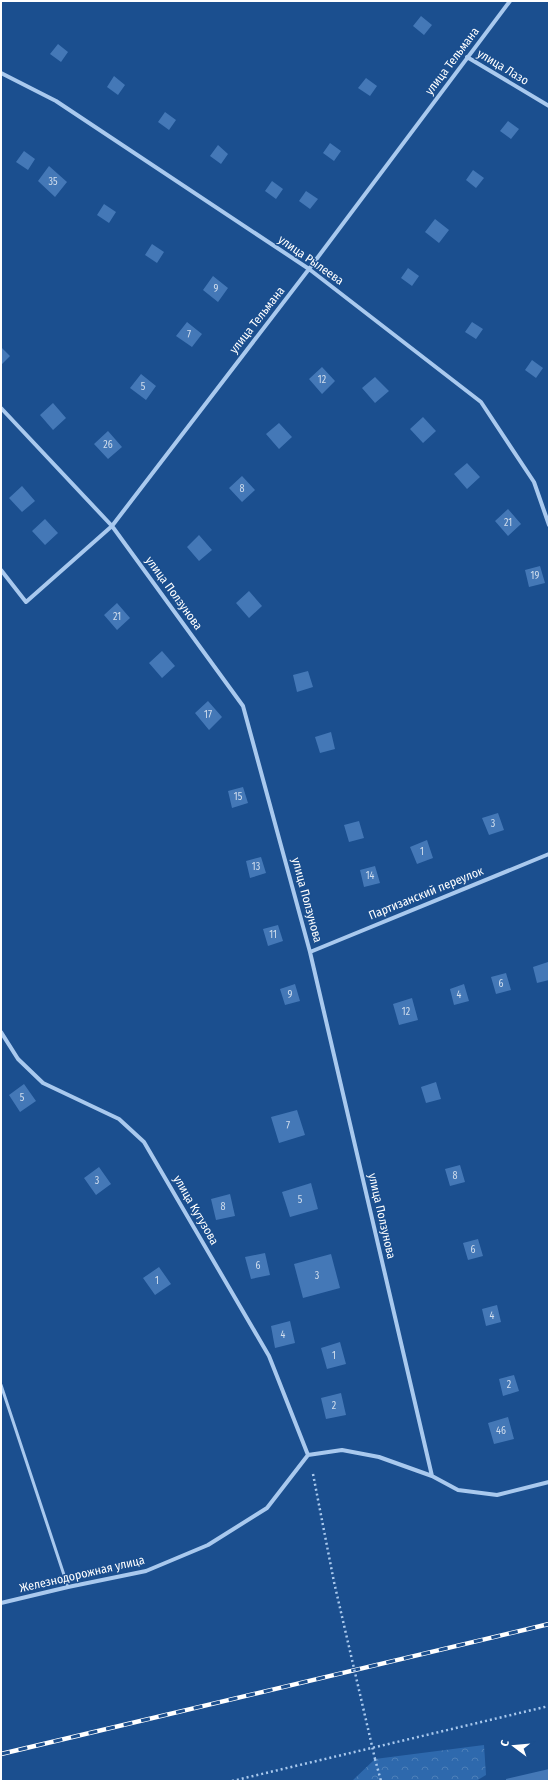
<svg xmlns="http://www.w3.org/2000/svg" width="550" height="1782" viewBox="0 0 550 1782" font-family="'Fira Sans Condensed',sans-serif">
<defs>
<pattern id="forest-crowns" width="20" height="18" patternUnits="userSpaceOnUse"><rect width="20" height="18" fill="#2e69ad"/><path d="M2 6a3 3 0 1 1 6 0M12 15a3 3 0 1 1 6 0" fill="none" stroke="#4d80b9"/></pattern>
</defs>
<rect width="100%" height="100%" fill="#1b4f8f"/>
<!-- forest -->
<path fill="url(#forest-crowns)" d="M484,1745L486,1775L476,1781H352L375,1759Z"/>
<!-- building -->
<path fill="#4478b7" d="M421,16L432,25L424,35L413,26Z
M58,44L68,52L61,62L50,54Z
M114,76L125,85L118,95L107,87Z
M366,78L377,86L370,96L358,88Z
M165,112L176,120L169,130L158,122Z
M508,121L519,129L511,139L500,131Z
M330,143L341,151L334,161L323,153Z
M218,145L228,154L221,164L210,156Z
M24,151L35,159L28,170L16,162Z
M49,166L67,182L55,197L38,181Z
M473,170L484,178L476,188L466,180Z
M272,181L283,189L276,199L265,191Z
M306,191L318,199L310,209L299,201Z
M104,204L116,212L109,223L97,215Z
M435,219L449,230L439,243L425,232Z
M152,244L164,252L157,263L145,255Z
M408,268L419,276L412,286L401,278Z
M213,276L228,288L218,302L203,290Z
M187,322L202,334L192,347L176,336Z
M472,322L483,329L476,339L465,332Z
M1,347L10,356L1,365Z
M532,360L543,368L536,378L525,370Z
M322,367L335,381L322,394L309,379Z
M141,374L156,386L146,400L130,388Z
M375,377L389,391L375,403L362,388Z
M53,403L66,418L53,430L40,415Z
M423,417L436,431L423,443L410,429Z
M279,423L292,437L279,449L266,434Z
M108,431L122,447L108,459L94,444Z
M467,463L480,477L467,489L454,474Z
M242,476L255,490L242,502L229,488Z
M22,486L35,501L22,512L9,498Z
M508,509L521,524L508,536L495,521Z
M45,519L58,533L45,545L32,531Z
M199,535L212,550L199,561L187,547Z
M540,566L545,583L529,587L525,570Z
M249,591L262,606L249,618L236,603Z
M117,603L130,618L117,630L104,615Z
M162,651L175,666L162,678L149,663Z
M308,671L313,687L297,692L293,675Z
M208,701L222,717L209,730L195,713Z
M331,732L335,749L320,753L315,737Z
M243,787L248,803L232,808L228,791Z
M498,813L504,830L489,835L482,818Z
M359,821L364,838L349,842L344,825Z
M427,840L433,858L417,864L410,847Z
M261,857L266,873L250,878L246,861Z
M375,866L380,883L364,887L360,870Z
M278,925L283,941L268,946L263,929Z
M548,962L549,980L537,983L533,967Z
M506,973L511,990L496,994L491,977Z
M295,984L300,1001L285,1005L280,989Z
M464,984L469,1001L454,1005L450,989Z
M412,998L418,1020L399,1025L393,1004Z
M436,1082L441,1099L426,1103L421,1087Z
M24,1084L36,1101L20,1112L9,1095Z
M297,1110L305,1135L279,1143L271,1117Z
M460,1165L465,1182L450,1186L445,1169Z
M99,1167L111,1184L96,1195L84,1178Z
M311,1183L318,1209L290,1217L282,1192Z
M230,1194L235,1216L216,1220L211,1199Z
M478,1239L483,1256L468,1260L463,1243Z
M265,1253L270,1275L251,1279L245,1257Z
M331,1254L340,1288L303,1298L294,1264Z
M159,1267L171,1284L155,1295L143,1278Z
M497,1305L501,1322L486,1326L482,1309Z
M290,1321L295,1343L275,1348L271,1326Z
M340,1342L346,1364L327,1369L321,1348Z
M514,1375L519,1391L503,1396L499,1379Z
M341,1393L346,1415L326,1419L321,1398Z
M508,1417L514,1439L494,1444L488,1423Z
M549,1769V1781H506V1779Z"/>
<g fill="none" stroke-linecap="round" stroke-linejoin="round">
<!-- path -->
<path stroke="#a9c9ee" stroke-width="2.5" stroke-dasharray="2 3" stroke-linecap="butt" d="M313,1474L334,1582
M375,1759L381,1781
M232,1781L549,1706"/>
<!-- service -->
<path stroke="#a9c9ee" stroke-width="3" d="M1,1385L68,1587"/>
<!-- minor -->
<path stroke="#a9c9ee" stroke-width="4" d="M467,57L549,106
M1,73L56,101L309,269L481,402L534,482L549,525
M1,408L112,526L243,706L310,952L432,1476
M1,570L26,602L112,526L309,269L510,1
M310,952L549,854
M1,1032L18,1059L43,1083L119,1119L144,1142L269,1356L308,1455
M1,1603L68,1587L146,1571L208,1545L267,1508L308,1455L342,1450L379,1457L432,1476L458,1490L497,1495L549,1482"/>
<defs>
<path id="rail" d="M1,1754L549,1624"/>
</defs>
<!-- rail casing -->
<use href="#rail" stroke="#fff" stroke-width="4.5"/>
<!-- rail -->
<use href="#rail" stroke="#1b4f8f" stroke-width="3" stroke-dasharray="9" stroke-linecap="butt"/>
<!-- path-bridge -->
<path stroke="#a9c9ee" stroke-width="2.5" stroke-dasharray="2 3" stroke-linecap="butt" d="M334,1582L375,1759"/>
</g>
<g text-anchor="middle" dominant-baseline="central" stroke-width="3" stroke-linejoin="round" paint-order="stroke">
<!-- number labels -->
<g font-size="10" fill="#d0dded">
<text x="53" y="182">35</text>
<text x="216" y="289">9</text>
<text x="189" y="335">7</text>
<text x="322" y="380">12</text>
<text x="143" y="387">5</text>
<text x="108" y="445">26</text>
<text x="242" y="489">8</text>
<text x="508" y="523">21</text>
<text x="535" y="576">19</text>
<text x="117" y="617">21</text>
<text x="208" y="715">17</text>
<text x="238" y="797">15</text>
<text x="493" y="824">3</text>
<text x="422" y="852">1</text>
<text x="256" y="867">13</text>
<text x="370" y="876">14</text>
<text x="273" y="935">11</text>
<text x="501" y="984">6</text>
<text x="290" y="995">9</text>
<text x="459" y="995">4</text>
<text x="406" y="1012">12</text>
<text x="22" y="1098">5</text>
<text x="288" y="1126">7</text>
<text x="455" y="1176">8</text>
<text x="97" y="1181">3</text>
<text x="300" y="1200">5</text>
<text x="223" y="1207">8</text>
<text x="473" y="1250">6</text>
<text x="258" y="1266">6</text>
<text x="317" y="1276">3</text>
<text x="157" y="1281">1</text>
<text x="492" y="1316">4</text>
<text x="283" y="1335">4</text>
<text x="334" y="1356">1</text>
<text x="509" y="1385">2</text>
<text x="334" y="1406">2</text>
<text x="501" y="1431">46</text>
</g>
<!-- street labels -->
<g font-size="12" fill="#fff" stroke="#1b4f8f">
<text transform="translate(452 61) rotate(-53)">улица Тельмана</text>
<text transform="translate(503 67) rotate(31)">улица Лазо</text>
<text transform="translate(311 260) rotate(35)">улица Рылеева</text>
<text transform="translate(257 320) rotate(-52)">улица Тельмана</text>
<text transform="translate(174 593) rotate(54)">улица Ползунова</text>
<text transform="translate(426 893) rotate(-22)">Партизанский переулок</text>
<text transform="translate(307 900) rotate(75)">улица Ползунова</text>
<text transform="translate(196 1210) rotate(60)">улица Кутузова</text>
<text transform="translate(382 1216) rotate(77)">улица Ползунова</text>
<text transform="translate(82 1574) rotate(-13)">Железнодорожная улица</text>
</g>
</g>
<!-- border -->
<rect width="550" height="1782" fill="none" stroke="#ffffff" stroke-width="4"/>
<!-- north arrow -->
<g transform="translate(514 1746) rotate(286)" stroke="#1b4f8f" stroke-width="3" paint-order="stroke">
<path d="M0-3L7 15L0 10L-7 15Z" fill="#ffffff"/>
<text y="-6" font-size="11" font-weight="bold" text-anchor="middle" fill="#ffffff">С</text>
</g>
</svg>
